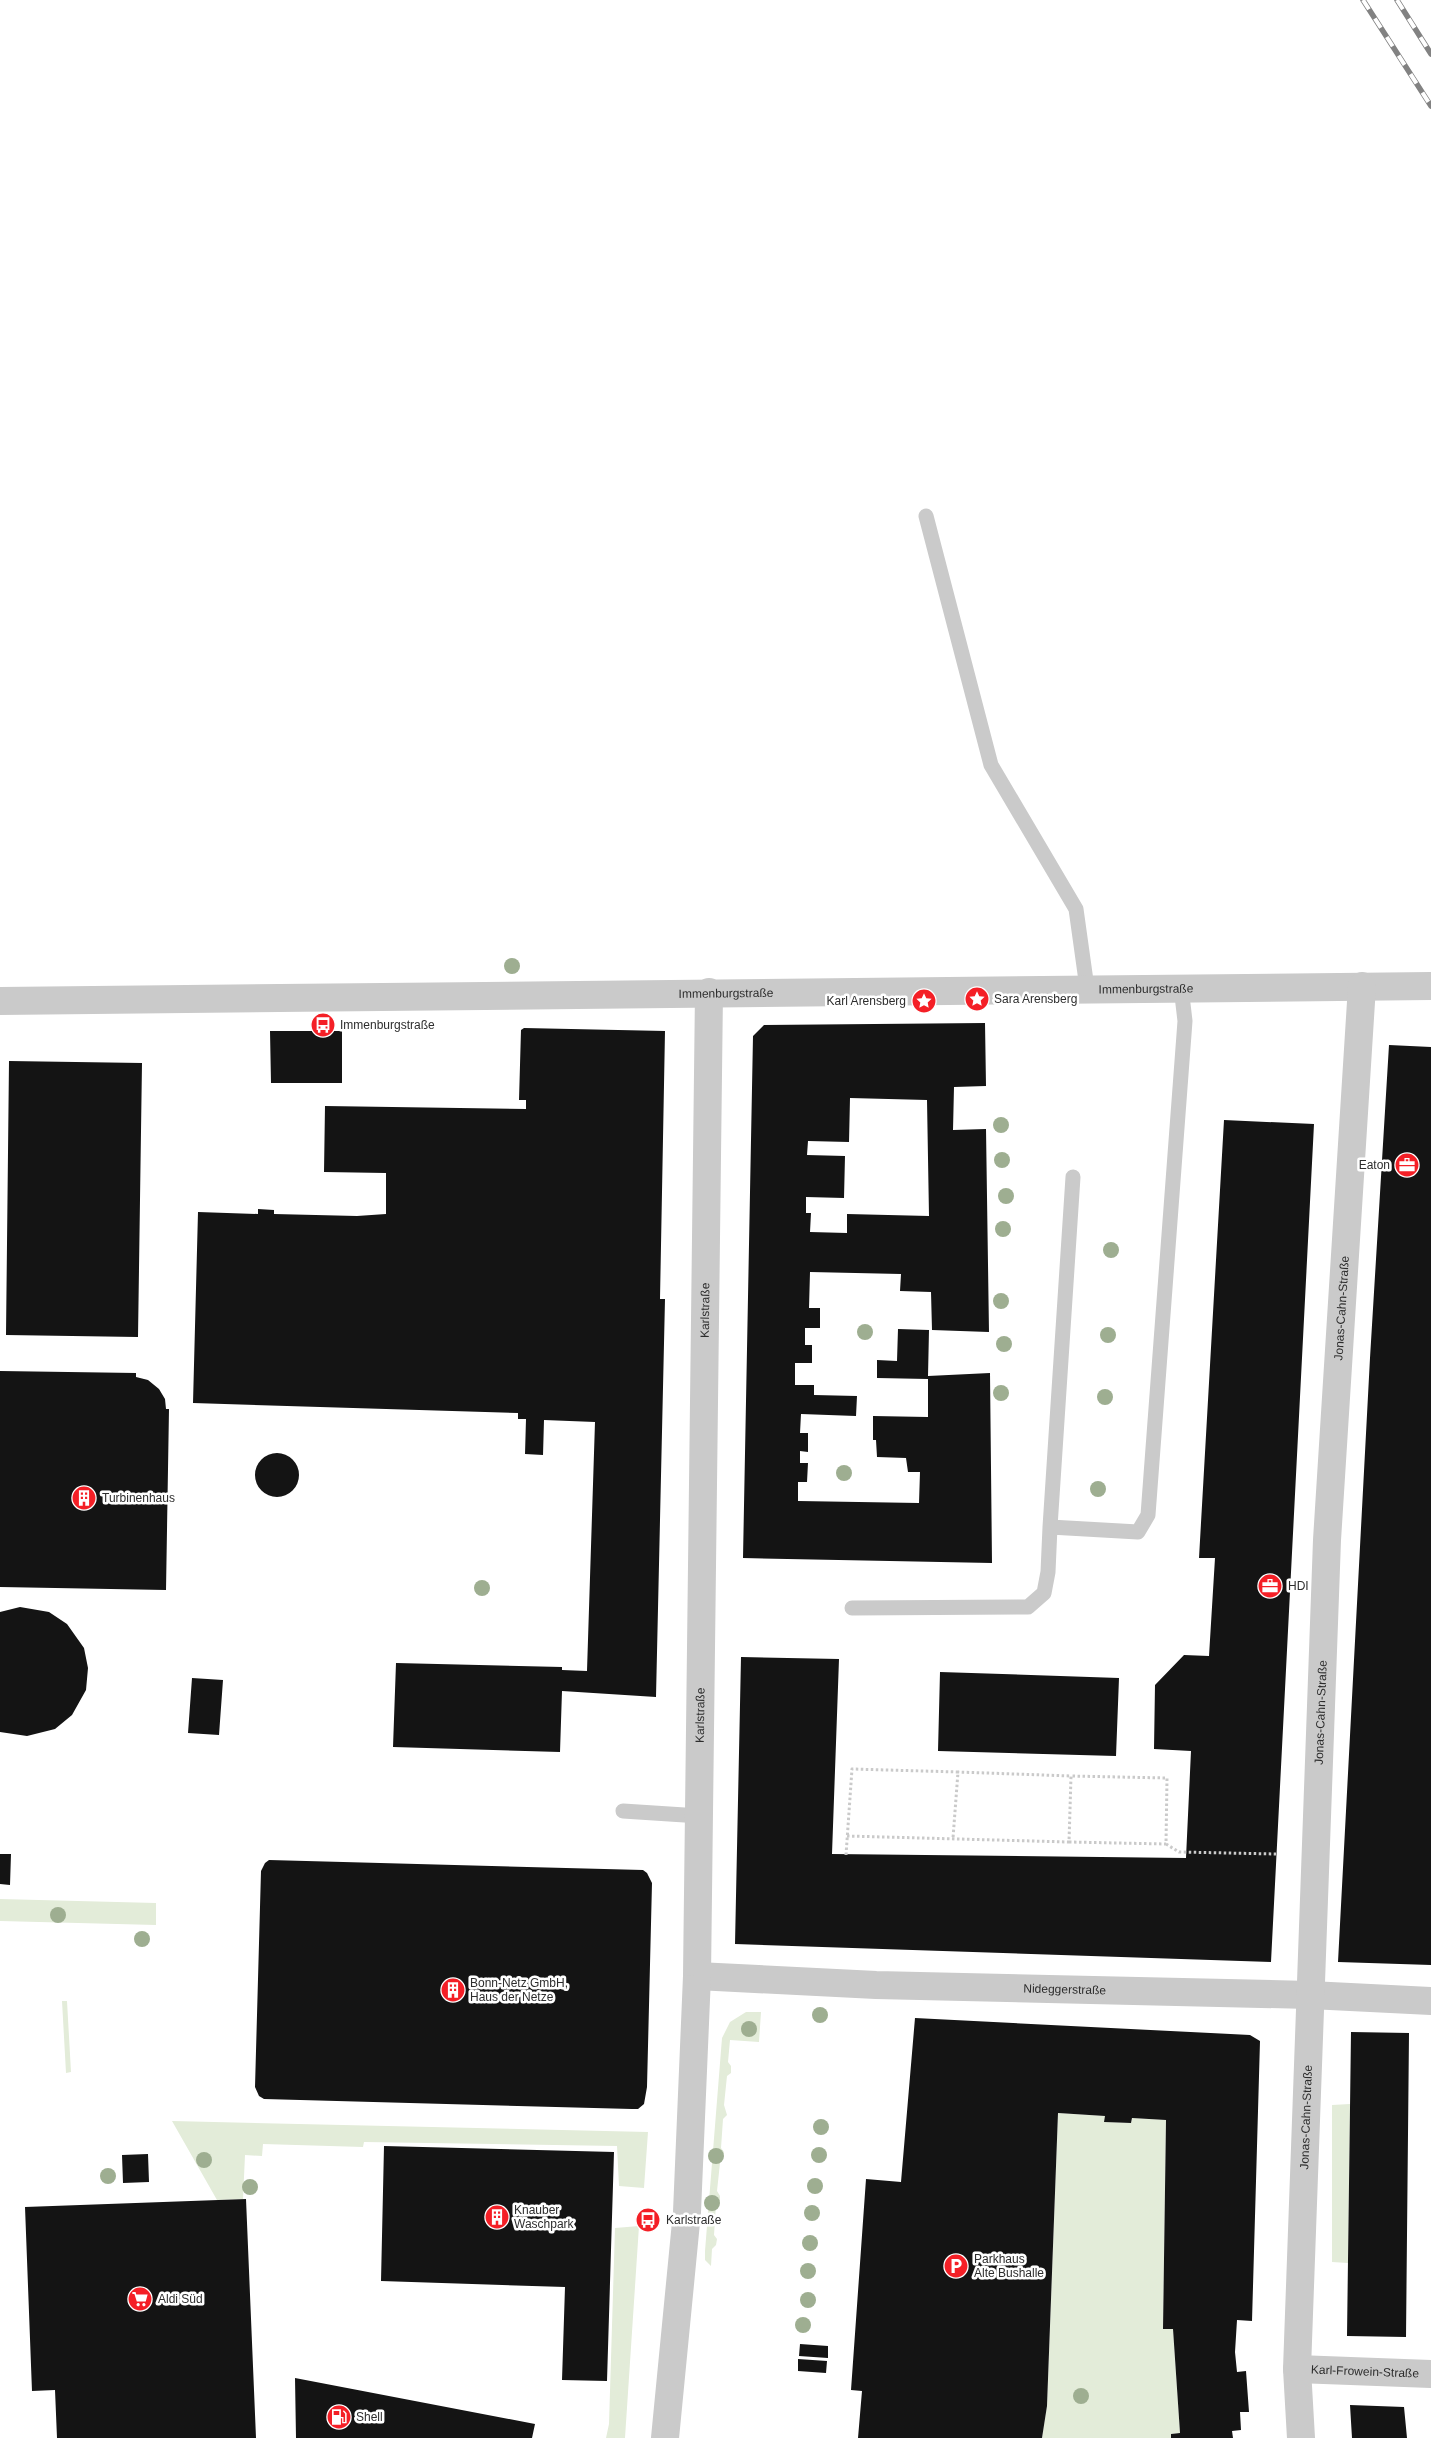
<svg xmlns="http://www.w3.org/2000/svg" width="1431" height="2438" viewBox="0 0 1431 2438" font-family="Arial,sans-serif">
<rect width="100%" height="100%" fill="#fff"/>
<!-- green -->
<path fill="#e3ecd9" d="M0,1899L156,1903V1925L0,1921Z
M62,2001H67L71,2072L66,2073Z
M746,2012H761L759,2042L730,2040L728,2062L731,2066V2073L727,2076L724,2105L727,2115L723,2119L721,2148L724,2152L720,2163L717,2191L720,2196V2201L716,2204L714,2235L717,2239L716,2245L712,2249L711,2266L705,2260V2251L722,2038L730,2022Z
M1350,2104L1348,2263L1332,2262V2105Z
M1058,2113L1105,2116V2122L1131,2123L1132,2118L1166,2120L1163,2328L1173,2329L1180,2433L1171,2434V2438H1042L1047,2406Z
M172,2121L648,2132L644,2188L619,2186L617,2146L364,2142L363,2147L263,2144L262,2156L245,2155L243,2199L217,2200Z
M639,2226L625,2438H606L609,2424L615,2228Z"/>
<!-- building -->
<path fill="#141414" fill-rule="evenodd" d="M985,1023L986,1086L954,1087L953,1130L986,1129L989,1332L932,1330L931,1292L900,1291L901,1274L810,1272L809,1308H820V1328H805V1345H812V1363H795V1385H814V1395L857,1396L856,1416L801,1414L800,1433H808V1452L800,1451V1463H808L807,1482H798V1501L919,1503L920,1472H908L906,1458L877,1457L876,1440H873V1416L928,1417V1379L877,1378V1360L897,1361L898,1329L929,1330L928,1376L990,1373L992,1563L743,1558L753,1036L764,1025ZM850,1098L927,1100L929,1216L847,1214V1233L810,1232L811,1213H806V1197L844,1198L845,1156L807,1155L808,1141L849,1142Z
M524,1028L665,1031L660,1299H665L656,1697L562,1691L560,1752L393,1747L396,1663L562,1667V1670L587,1671L595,1422L544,1420L543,1455L525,1454L526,1419H518V1413L193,1403L198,1212L258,1214V1209L274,1210V1214L357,1216L386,1214V1173L324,1172L325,1106L526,1109V1100H519L521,1030Z
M270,1031H342V1083H271Z
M1389,1045L1431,1047V1965L1338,1962L1370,1358Z
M9,1061L142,1063L138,1337L6,1335Z
M1224,1120L1314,1124L1271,1962L735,1944L741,1657L839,1659L832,1854L1186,1858L1191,1751L1154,1749L1155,1685L1184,1655L1209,1656L1215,1558H1199Z
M0,1371L136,1373V1377L148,1380L159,1389L165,1399L166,1409H169L166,1590L0,1587Z
M255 1475a22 22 0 1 1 44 0a22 22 0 1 1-44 0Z
M20,1607L49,1612L67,1624L84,1648L88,1668L86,1690L72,1715L55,1729L27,1736L0,1732V1612Z
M940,1672L1119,1678L1116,1756L938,1751Z
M192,1678L223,1680L219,1735L188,1733Z
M0,1854H11L10,1885L0,1884Z
M269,1860L643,1870L647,1873L652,1883L647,2087L644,2104L638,2109H632L264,2099L259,2096L255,2087L261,1871L265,1863Z
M915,2018L1250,2035L1260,2041L1252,2321L1237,2320L1235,2352L1237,2372L1246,2371L1249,2412H1240L1241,2430L1232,2431L1233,2438H1171V2434L1180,2433L1173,2329H1163L1166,2120L1132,2118L1131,2123L1104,2122L1105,2116L1058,2113L1047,2406L1042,2438H858L862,2391L851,2390L866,2179L901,2182Z
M1351,2032L1409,2033L1406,2337L1347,2336Z
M384,2146L614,2152L607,2381L562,2380L565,2287L381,2281Z
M148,2154L149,2182L123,2183L122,2155Z
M246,2199L256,2438H57L55,2390L32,2391L25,2207Z
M800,2344L828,2346V2358L799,2356Z
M798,2359L827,2361L826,2373L798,2371Z
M295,2378L535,2424L532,2438H296Z
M1350,2405L1404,2407L1407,2438H1352Z"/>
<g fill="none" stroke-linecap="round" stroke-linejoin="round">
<!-- path -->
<path stroke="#cacaca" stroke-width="3" stroke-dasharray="2.5 2.5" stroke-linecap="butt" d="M847,1836L1069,1842L1071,1776L958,1772
M1069,1842L1166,1844L1167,1778L1071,1776
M1166,1844L1179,1852L1276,1854
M846,1855L852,1769L958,1772L953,1838"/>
<!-- service -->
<path stroke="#cacaca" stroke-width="15" d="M926,516L991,765L1076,909L1087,988
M1050,1527L1073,1177
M852,1608L1028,1607L1044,1593L1048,1572L1050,1527L1138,1532L1148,1515L1185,1021L1181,987
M623,1811L700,1816"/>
<!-- minor -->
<g stroke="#cacaca" stroke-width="28">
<path id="s1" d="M0,1001L1431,986"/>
<path id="s2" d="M697,1976L876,1985L1310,1995L1431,2001"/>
<path id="s3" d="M1297,2369L1431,2374"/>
<path id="s4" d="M665,2438L687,2212L697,1976L709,992"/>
<path id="s5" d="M1301,2438L1297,2369L1327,1540L1362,986"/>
</g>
<defs>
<path id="rail" d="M1363,0L1431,106
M1397,0L1431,54"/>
</defs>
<!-- rail casing -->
<use href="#rail" stroke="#828282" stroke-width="5.5"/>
<!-- rail -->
<use href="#rail" stroke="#fff" stroke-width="4" stroke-dasharray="11" stroke-linecap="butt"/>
</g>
<!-- trees -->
<g fill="#9eae91">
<circle cx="512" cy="966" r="8"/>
<circle cx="1001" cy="1125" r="8"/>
<circle cx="1002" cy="1160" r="8"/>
<circle cx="1006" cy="1196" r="8"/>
<circle cx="1003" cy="1229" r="8"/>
<circle cx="1111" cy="1250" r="8"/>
<circle cx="1001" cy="1301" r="8"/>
<circle cx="865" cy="1332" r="8"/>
<circle cx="1108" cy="1335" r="8"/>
<circle cx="1004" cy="1344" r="8"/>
<circle cx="1001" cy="1393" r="8"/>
<circle cx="1105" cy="1397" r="8"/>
<circle cx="844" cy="1473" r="8"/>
<circle cx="1098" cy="1489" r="8"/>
<circle cx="482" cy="1588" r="8"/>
<circle cx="58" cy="1915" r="8"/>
<circle cx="142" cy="1939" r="8"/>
<circle cx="820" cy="2015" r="8"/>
<circle cx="749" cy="2029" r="8"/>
<circle cx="821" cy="2127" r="8"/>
<circle cx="819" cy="2155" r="8"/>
<circle cx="716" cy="2156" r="8"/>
<circle cx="204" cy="2160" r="8"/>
<circle cx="108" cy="2176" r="8"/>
<circle cx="815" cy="2186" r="8"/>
<circle cx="250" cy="2187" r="8"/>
<circle cx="712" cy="2203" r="8"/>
<circle cx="812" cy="2213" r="8"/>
<circle cx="810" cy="2243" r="8"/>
<circle cx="808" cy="2271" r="8"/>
<circle cx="808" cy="2300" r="8"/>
<circle cx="803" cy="2325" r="8"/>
<circle cx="1081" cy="2396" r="8"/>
</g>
<!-- icons -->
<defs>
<symbol id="sight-disc" viewBox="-11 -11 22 22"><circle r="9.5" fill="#f41f26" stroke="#fff"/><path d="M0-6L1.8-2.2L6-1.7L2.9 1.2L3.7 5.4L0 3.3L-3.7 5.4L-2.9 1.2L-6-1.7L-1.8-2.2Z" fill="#fff"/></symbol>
<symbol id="bus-disc" viewBox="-11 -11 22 22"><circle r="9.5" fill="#f41f26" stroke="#fff"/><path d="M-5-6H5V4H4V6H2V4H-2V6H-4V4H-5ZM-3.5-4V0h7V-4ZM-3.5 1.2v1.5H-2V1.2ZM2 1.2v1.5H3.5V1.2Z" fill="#fff"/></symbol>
<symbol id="office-disc" viewBox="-11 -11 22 22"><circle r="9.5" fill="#f41f26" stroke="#fff"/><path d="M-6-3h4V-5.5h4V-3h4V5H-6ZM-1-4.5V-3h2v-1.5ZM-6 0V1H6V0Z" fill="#fff"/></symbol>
<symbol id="building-disc" viewBox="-11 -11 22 22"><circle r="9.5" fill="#f41f26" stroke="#fff"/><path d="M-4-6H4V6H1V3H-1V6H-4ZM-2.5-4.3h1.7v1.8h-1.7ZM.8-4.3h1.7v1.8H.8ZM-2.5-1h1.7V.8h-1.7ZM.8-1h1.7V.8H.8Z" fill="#fff"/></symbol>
<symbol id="parking-disc" viewBox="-11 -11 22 22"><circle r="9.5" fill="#f41f26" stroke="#fff"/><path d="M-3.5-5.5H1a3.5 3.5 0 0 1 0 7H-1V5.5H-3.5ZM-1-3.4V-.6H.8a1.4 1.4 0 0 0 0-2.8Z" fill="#fff"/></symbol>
<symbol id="supermarket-disc" viewBox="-11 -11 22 22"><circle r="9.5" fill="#f41f26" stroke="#fff"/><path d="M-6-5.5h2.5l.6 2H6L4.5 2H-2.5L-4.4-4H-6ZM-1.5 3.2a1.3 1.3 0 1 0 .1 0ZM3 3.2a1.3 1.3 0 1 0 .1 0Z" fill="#fff"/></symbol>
<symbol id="fuel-disc" viewBox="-11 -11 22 22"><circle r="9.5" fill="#f41f26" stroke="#fff"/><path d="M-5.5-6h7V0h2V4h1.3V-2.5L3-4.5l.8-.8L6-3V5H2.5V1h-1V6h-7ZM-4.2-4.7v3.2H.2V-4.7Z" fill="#fff"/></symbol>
</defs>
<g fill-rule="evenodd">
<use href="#sight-disc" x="963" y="985" width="28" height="28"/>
<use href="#sight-disc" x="910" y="987" width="28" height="28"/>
<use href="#bus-disc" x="309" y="1011" width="28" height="28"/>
<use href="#office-disc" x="1393" y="1151" width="28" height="28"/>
<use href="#building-disc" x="70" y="1484" width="28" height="28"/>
<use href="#office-disc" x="1256" y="1572" width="28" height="28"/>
<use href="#building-disc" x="439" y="1976" width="28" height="28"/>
<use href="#building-disc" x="483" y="2203" width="28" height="28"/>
<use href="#bus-disc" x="634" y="2206" width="28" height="28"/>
<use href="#parking-disc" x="942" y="2252" width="28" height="28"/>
<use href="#supermarket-disc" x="126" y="2285" width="28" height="28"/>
<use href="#fuel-disc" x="325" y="2403" width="28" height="28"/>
</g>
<g text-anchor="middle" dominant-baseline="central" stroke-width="5" stroke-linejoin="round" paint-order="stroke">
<!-- street labels -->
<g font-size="12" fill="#2d2d2d" stroke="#fff">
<text stroke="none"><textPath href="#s1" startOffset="1146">Immenburgstraße</textPath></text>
<text stroke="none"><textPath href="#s1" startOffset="726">Immenburgstraße</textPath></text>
<text stroke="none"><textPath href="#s5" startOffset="1131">Jonas-Cahn-Straße</textPath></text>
<text stroke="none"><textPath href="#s4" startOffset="1129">Karlstraße</textPath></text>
<text stroke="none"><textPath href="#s5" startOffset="726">Jonas-Cahn-Straße</textPath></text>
<text stroke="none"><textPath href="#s4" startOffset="724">Karlstraße</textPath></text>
<text stroke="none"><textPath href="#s2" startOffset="368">Nideggerstraße</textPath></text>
<text stroke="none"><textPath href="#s5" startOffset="321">Jonas-Cahn-Straße</textPath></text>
<text stroke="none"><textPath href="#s3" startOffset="68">Karl-Frowein-Straße</textPath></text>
</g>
<!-- poi labels -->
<g font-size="12" fill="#2d2d2d" stroke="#fff" text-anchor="start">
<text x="994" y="999">Sara Arensberg</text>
<text x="906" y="1001" text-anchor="end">Karl Arensberg</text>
<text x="340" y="1025">Immenburgstraße</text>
<text x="1390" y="1165" text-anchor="end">Eaton</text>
<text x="102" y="1498">Turbinenhaus</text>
<text x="1288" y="1586">HDI</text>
<text x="470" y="1983">Bonn-Netz GmbH,<tspan x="470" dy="14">Haus der Netze</tspan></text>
<text x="514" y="2210">Knauber<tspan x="514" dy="14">Waschpark</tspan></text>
<text x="666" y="2220">Karlstraße</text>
<text x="974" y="2259">Parkhaus<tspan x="974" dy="14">Alte Bushalle</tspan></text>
<text x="158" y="2299">Aldi Süd</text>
<text x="356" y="2417">Shell</text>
</g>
</g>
</svg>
